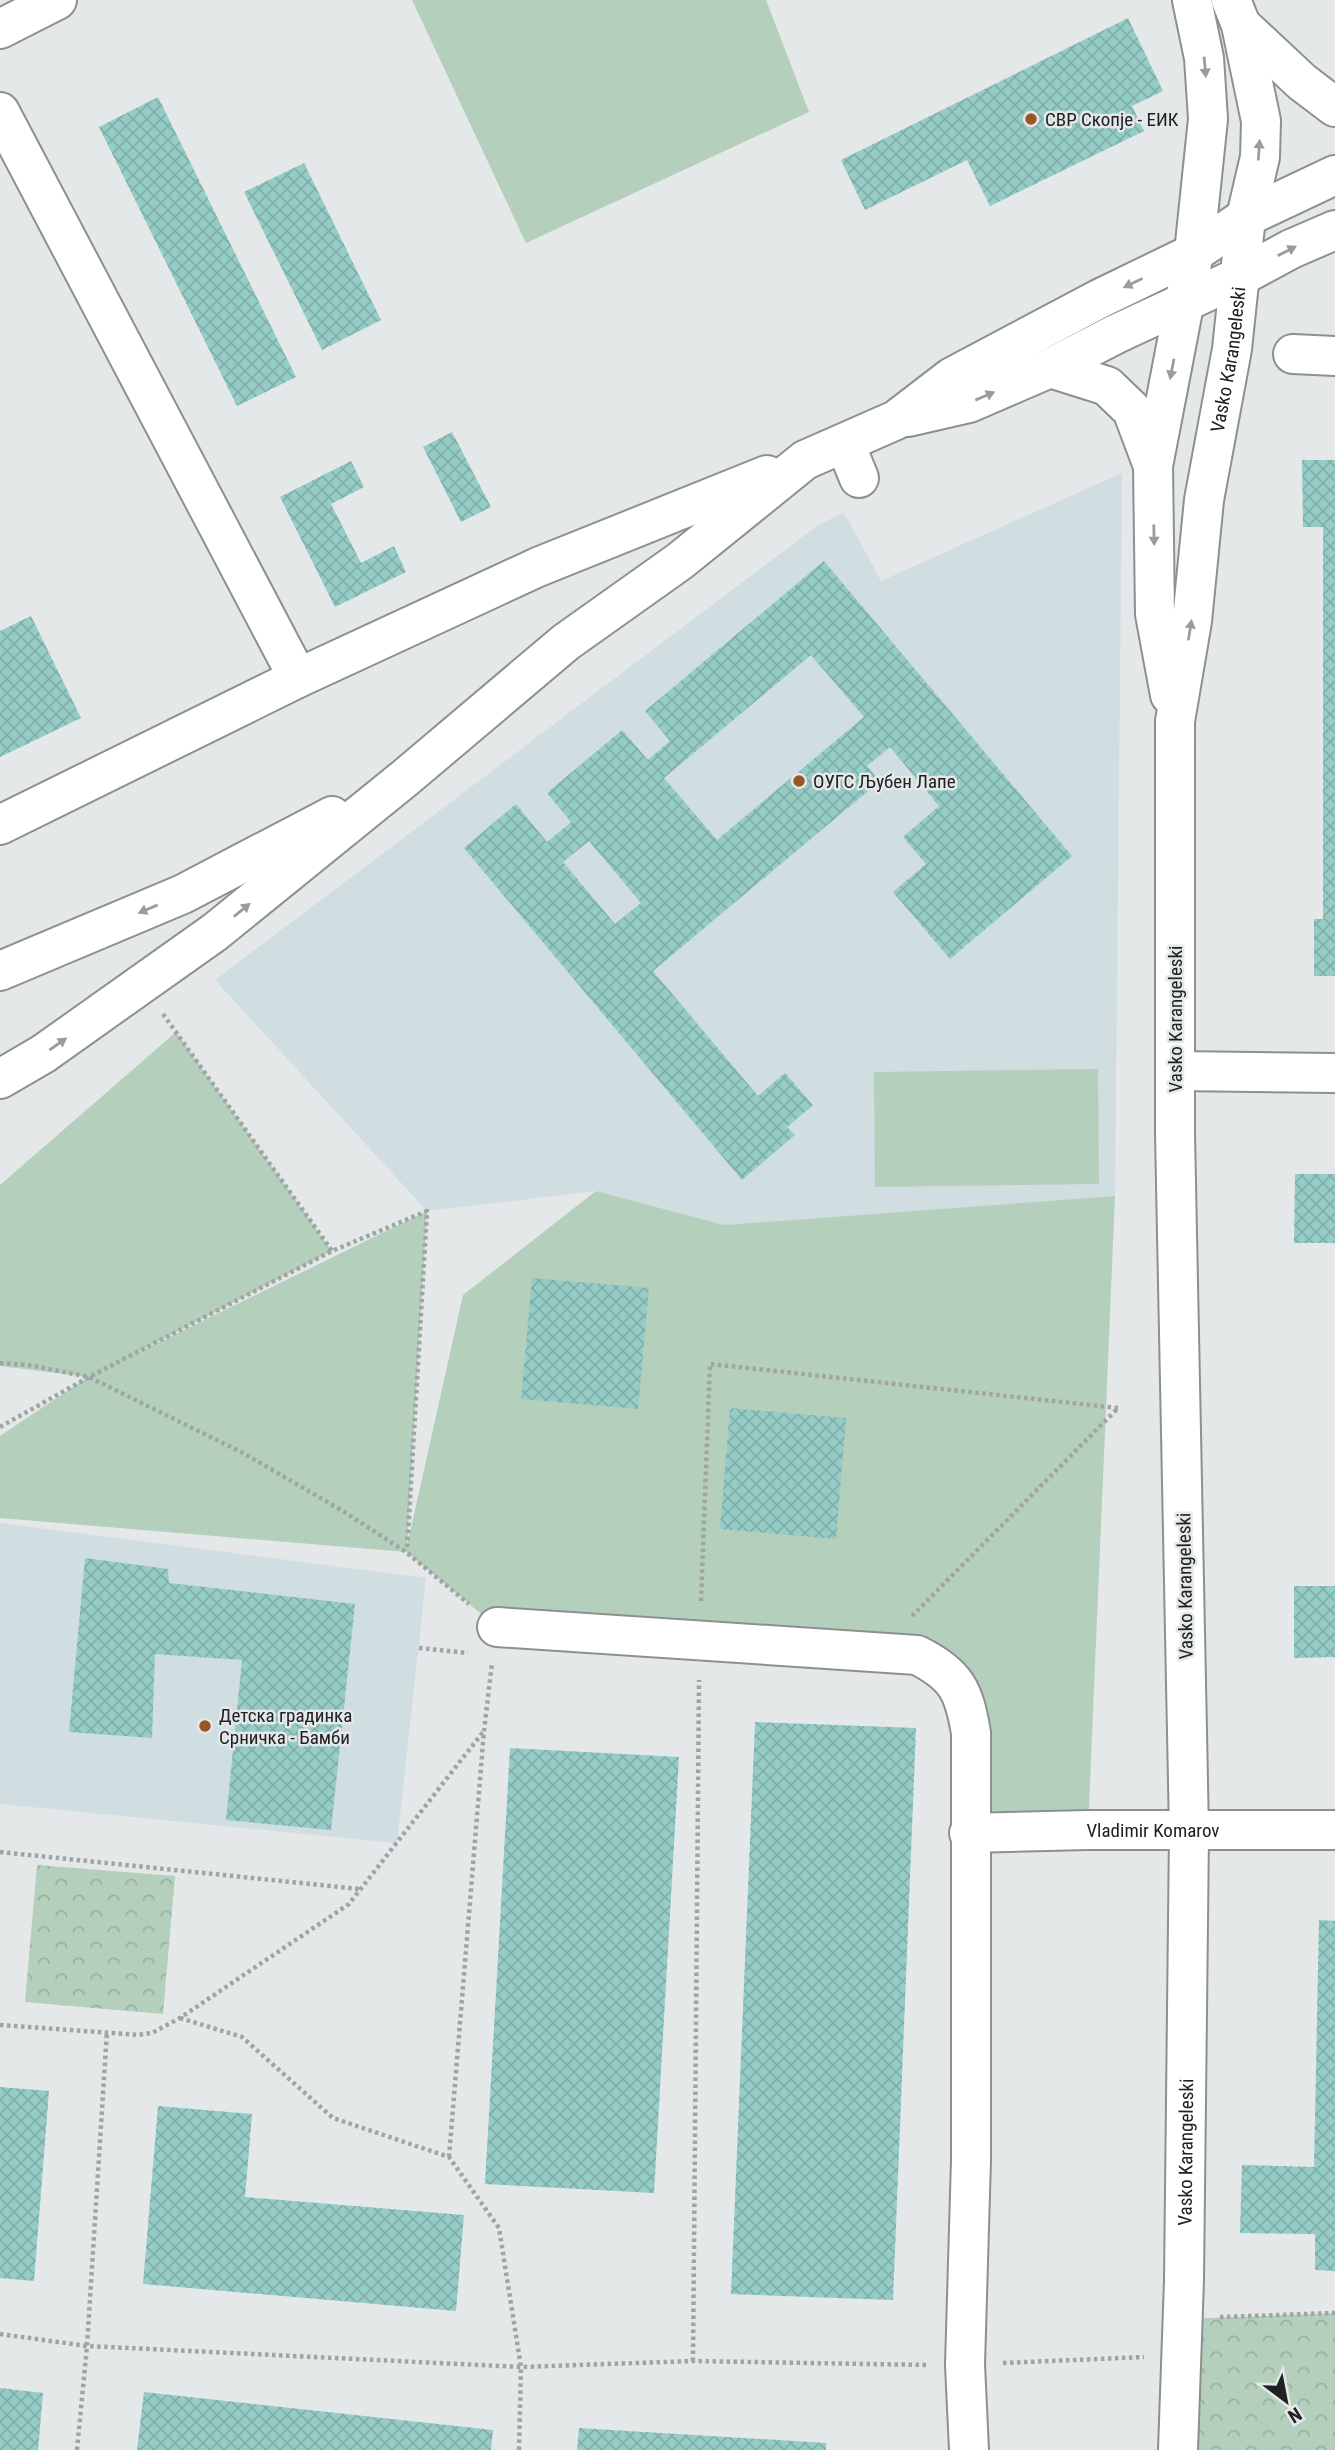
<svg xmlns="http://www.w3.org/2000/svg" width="1335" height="2450" viewBox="0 0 1335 2450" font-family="'Roboto Condensed',sans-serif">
<defs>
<pattern id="park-crowns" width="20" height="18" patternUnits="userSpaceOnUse" patternTransform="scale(1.75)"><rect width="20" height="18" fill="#b4cfbc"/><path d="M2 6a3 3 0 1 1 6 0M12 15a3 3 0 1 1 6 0" fill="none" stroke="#9ab1a1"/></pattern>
<pattern id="building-cross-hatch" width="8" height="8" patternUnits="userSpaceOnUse" patternTransform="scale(1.75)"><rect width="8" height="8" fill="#95ccc6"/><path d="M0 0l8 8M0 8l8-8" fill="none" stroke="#80afaa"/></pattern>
</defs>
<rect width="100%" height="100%" fill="#e4e8e9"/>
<!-- built -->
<path fill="#d0dde1" d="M1122,473L1115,1196L724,1225L596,1191L427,1211L215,980L817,526L844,512L881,581Z
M0,1523L426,1578L397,1843L0,1804Z"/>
<!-- grass -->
<path fill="#b4cfbc" d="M412,0H766L809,112L526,243Z
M176,1032L332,1251L129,1357L427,1211L407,1546L463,1295L596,1191L724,1225L1115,1196L1088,1830L969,1833L971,1733L938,1665L497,1627L406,1552L0,1518V1436L88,1377L0,1366V1185Z
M1098,1069L1099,1184L875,1187L874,1072Z"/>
<!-- park -->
<path fill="url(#park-crowns)" d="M37,1865L175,1876L163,2014L25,2002Z
M1335,2313V2450H1180L1183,2319Z"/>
<!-- building -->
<path fill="url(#building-cross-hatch)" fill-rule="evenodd" d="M1128,18L1163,91L1132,106L1144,131L990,206L967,160L865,210L841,160Z
M158,97L296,377L237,406L99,127Z
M304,163L381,320L322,350L244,192Z
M452,432L491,507L461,522L423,447Z
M1302,460H1335V976H1314V919H1323V527H1303Z
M351,461L364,487L331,504L361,563L394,546L406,572L335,607L280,497Z
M824,561L1072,856L950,959L893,892L926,864L903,837L939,806L890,747L867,766L880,781L653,971L758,1096L785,1073L813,1105L787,1127L795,1135L742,1180L464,848L516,804L547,842L571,822L547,793L622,730L648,760L670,741L645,711ZM811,655L864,717L717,840L664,778ZM589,841L641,903L615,924L563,862Z
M31,616L81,718L0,757V631Z
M1295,1174H1335V1243H1294Z
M532,1278L649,1288L638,1409L521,1399Z
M730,1408L846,1418L836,1539L720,1529Z
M85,1558L168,1569L169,1583L355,1604L331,1830L226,1820L242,1660L155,1654L152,1738L69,1732Z
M1294,1586H1335V1657L1294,1658Z
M755,1722L916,1728L893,2300L731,2294Z
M510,1748L679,1757L654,2193L485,2184Z
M1319,1920L1335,1921V2271L1315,2270V2234L1240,2233L1242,2165L1314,2167Z
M0,2087L49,2091L34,2281L0,2278Z
M158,2106L252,2114L245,2197L464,2215L456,2311L143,2284Z
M0,2388L43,2393L38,2450H0Z
M144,2392L493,2430L491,2450H137Z
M579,2428L826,2443V2450H577Z"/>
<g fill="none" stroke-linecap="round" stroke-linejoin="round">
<defs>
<g id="minor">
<path d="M1241,25L1302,82L1335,107"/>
<path d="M0,29L57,0"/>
<path d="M0,112L298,678"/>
<path d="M1293,354L1335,356"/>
<path d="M1050,368L1107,386L1132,410L1153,466"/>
<path d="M908,417L969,403L1050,368L1116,334L1241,276L1291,249L1335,230"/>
<path d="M845,444L859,478"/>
<path d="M1170,695L1155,614L1153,466L1194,253L1208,119L1204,58L1192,0"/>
<path d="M0,825L298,678L538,567L767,475"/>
<path d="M0,971L183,894L332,816"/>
<path d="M1176,1071L1335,1073"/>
<path d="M0,1079L43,1054L215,932L405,778L566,642L680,561L805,460L896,420L952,377L1099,299L1194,253L1246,217L1335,175"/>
<path d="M497,1627L917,1655C957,1675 964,1691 971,1733V2160L965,2365L969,2450"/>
<path id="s1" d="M969,1833L1088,1830H1335"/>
<path id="s2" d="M1178,2450L1184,2280L1189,1832L1175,1133V721L1192,621L1204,500L1232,349L1246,217L1260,157L1261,121L1241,25L1231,0"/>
</g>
</defs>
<!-- minor casing -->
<use href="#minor" stroke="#8c9091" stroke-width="42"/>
<!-- path -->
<path stroke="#a1a4a5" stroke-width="4.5" stroke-dasharray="3.5 3.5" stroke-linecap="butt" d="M163,1014L332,1251
M0,1363L29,1365L89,1377L243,1453L343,1511L406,1552L469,1604
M0,1427L89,1377L332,1251L427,1211L407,1551
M701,1601L710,1364L1118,1408
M912,1616L1118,1408
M419,1648L468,1653
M0,1852L359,1889
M180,2018L242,2037L333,2118L449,2157L499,2228L521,2367L519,2450
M0,2025L138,2035L152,2033L180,2018L349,1904L483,1732
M449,2157L484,1731L492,1663
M1220,2317L1335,2313
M0,2334L87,2346L521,2367L693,2361L927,2365
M693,2361L699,1680
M1003,2363L1144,2357
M77,2450L87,2346L107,2031"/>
<!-- minor -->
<use href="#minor" stroke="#fff" stroke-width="38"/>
</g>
<!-- one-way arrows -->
<defs><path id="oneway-solid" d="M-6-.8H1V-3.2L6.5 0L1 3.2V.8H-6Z" transform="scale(1.75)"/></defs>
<g fill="#9b9b9c">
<use href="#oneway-solid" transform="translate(1205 67) rotate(85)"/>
<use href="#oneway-solid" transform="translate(1259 150) rotate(-86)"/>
<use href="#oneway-solid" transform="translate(1287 251) rotate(-27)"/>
<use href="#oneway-solid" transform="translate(1133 283) rotate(154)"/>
<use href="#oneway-solid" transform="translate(1172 369) rotate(101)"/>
<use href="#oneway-solid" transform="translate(985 396) rotate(-23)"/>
<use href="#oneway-solid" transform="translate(1154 535) rotate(89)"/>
<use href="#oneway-solid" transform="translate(1190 630) rotate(-81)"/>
<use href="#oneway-solid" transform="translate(148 909) rotate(157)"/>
<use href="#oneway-solid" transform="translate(242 910) rotate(-39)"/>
<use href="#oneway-solid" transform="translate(58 1044) rotate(-35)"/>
</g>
<!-- markers -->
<g fill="#995625" stroke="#e4e8e9" stroke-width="2.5">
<circle cx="1031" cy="119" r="7"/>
<circle cx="799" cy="781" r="7"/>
<circle cx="205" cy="1726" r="7"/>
</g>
<g text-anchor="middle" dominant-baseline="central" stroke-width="5" stroke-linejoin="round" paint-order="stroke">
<!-- poi labels -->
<g font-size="19" fill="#202122" stroke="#e4e8e9" text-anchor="start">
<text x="1045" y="119">СВР Скопје - ЕИК</text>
<text x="813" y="781">ОУГС Љубен Лапе</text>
<text x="219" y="1715">Детска градинка<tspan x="219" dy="22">Срничка - Бамби</tspan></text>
</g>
<!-- street labels -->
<g font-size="19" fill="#202122" stroke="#e4e8e9">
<text stroke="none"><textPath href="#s2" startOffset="2095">Vasko Karangeleski</textPath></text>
<text transform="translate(1175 1019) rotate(-90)">Vasko Karangeleski</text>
<text transform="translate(1185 1586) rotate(-91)">Vasko Karangeleski</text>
<text stroke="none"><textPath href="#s1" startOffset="184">Vladimir Komarov</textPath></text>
<text stroke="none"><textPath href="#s2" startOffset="298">Vasko Karangeleski</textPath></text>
</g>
</g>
<!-- north arrow -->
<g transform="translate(1286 2401) rotate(148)" stroke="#e4e8e9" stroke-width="5" paint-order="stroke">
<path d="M0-5L12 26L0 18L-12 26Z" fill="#202122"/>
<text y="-10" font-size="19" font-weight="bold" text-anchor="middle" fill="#202122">N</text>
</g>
</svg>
